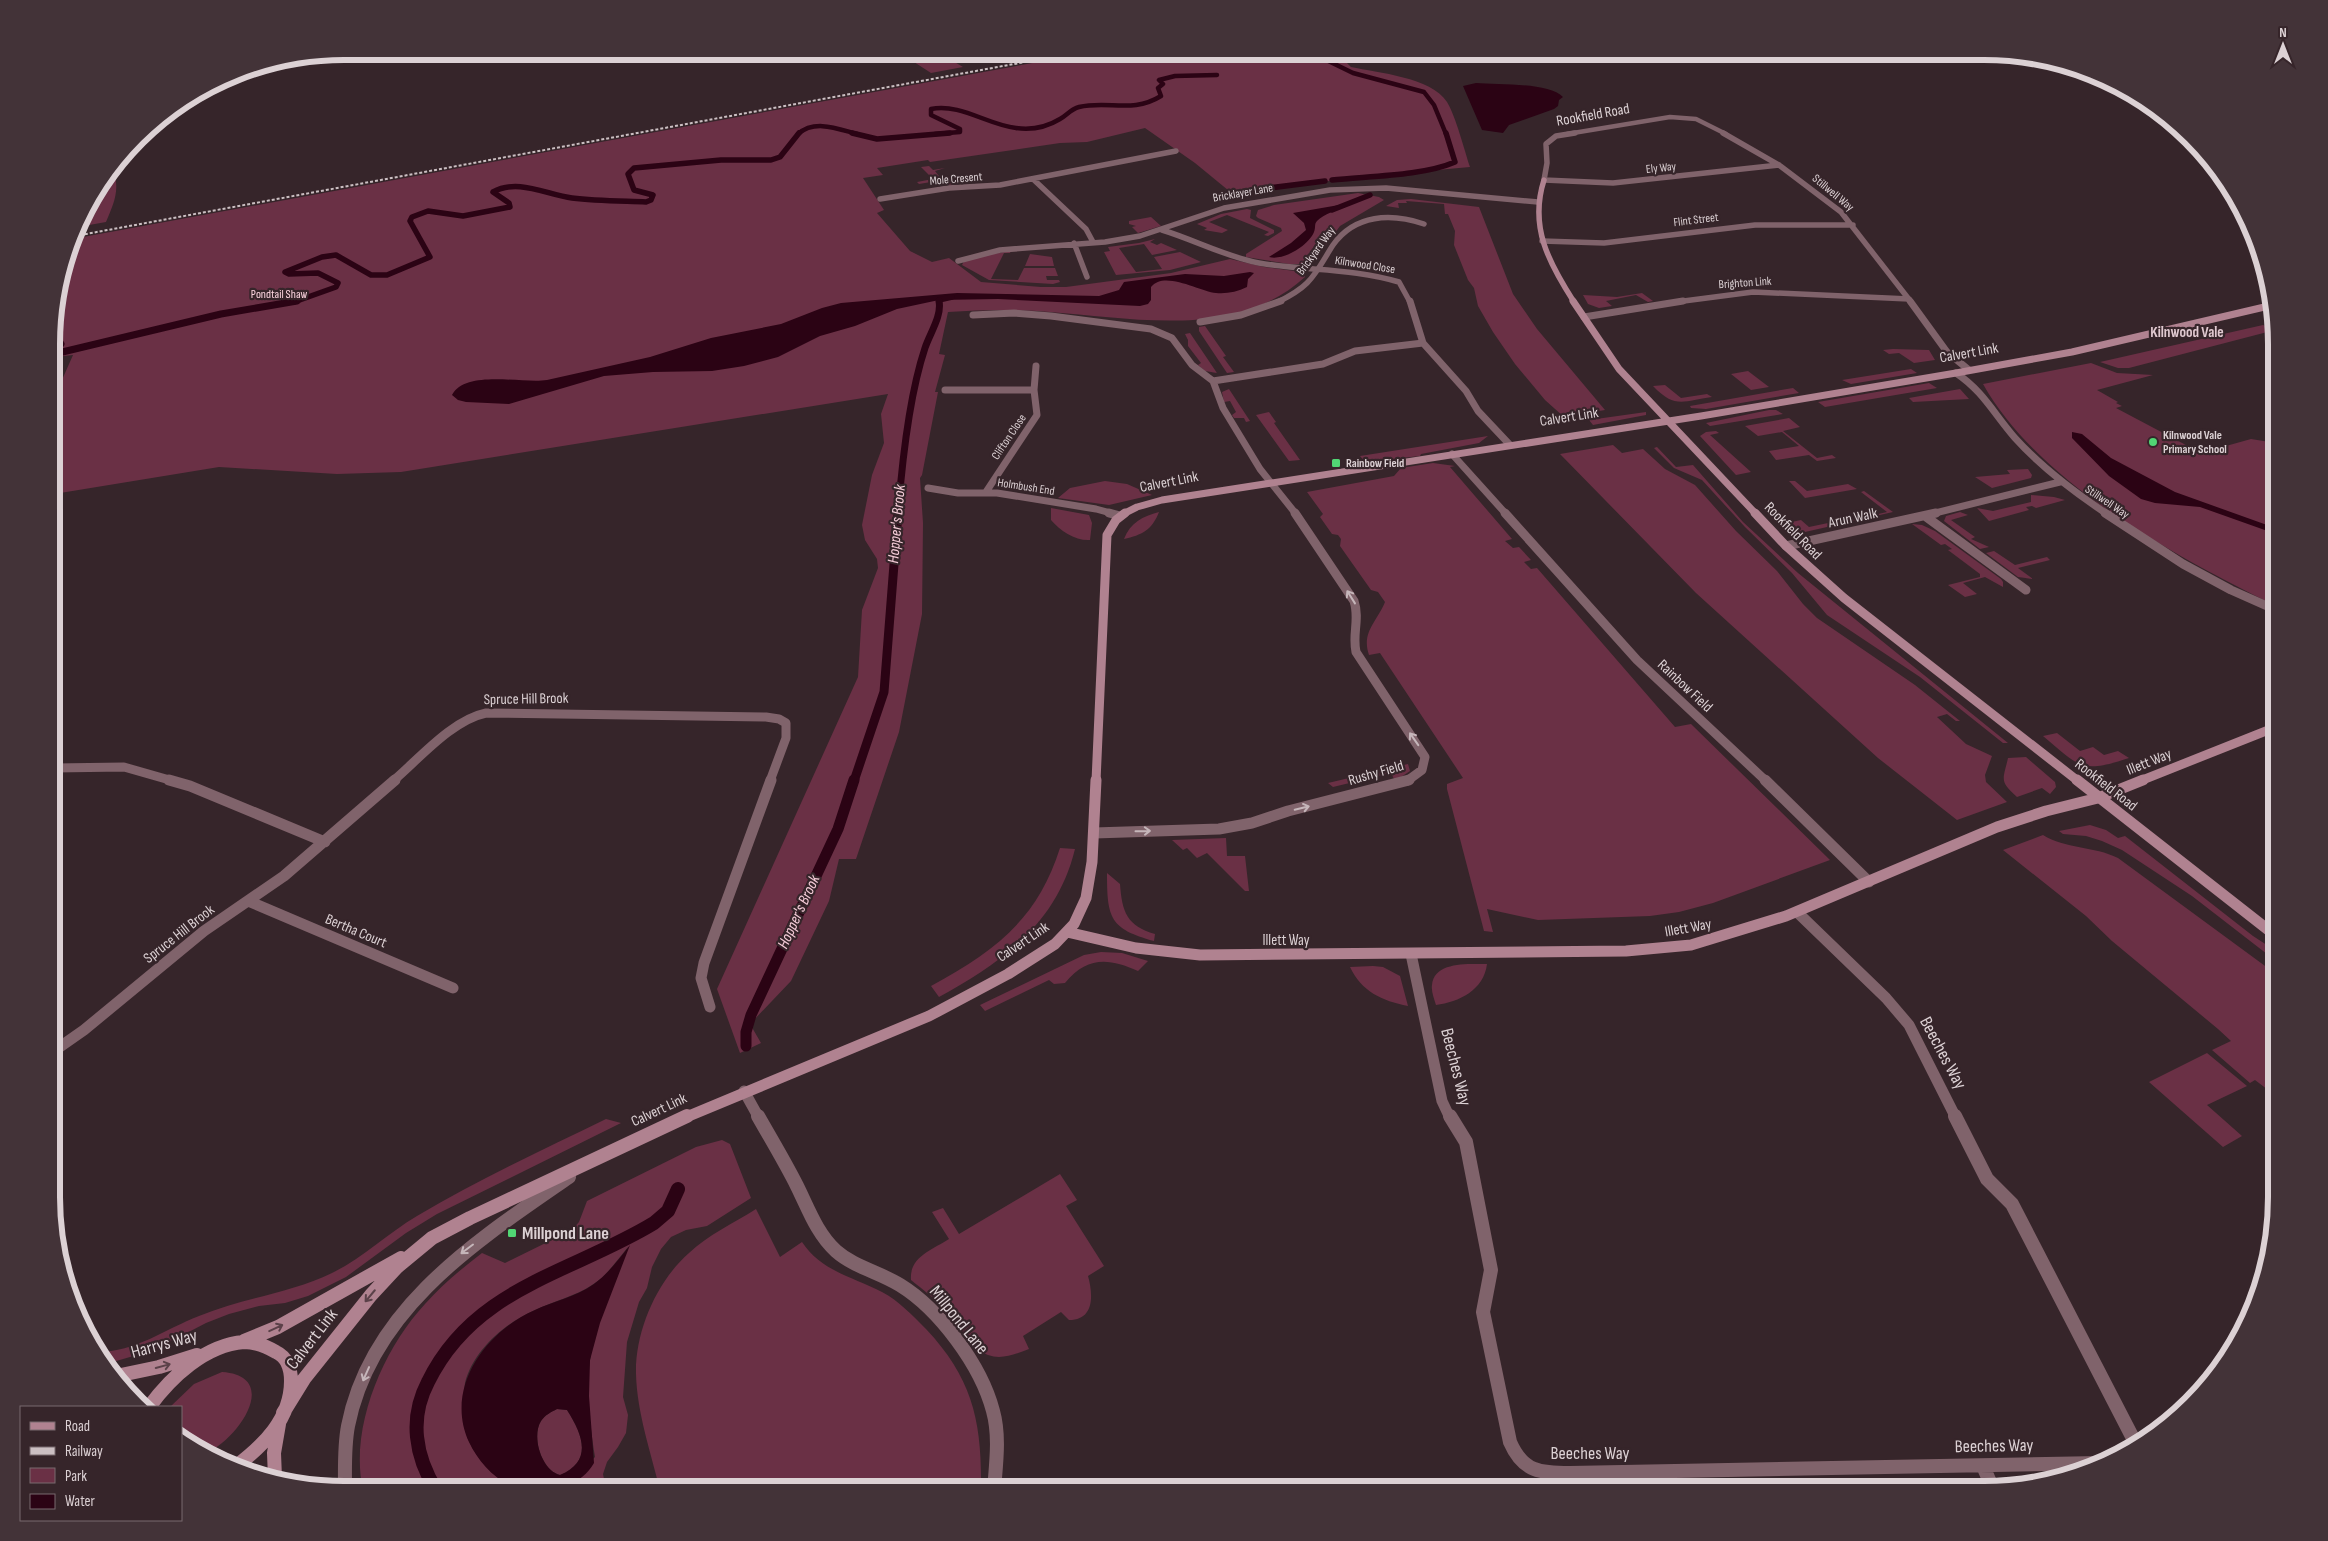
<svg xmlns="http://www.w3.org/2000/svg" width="2328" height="1541" viewBox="0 0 2328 1541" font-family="'Sofia Sans Condensed',sans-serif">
<rect width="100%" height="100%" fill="#36252a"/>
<!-- green -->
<path fill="#6a3045" d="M897,51H936L963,67L931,73Z
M1098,51H1352L1345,61L1351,67C1378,73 1431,77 1447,102C1456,117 1464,149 1470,167L1349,178L1234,195L1195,163L1145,128L1087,142L1060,143L930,162L928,160L877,168L883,175L863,178L884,210L877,213L910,251L932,262L949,258L981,282L1041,287H1066L1171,273L1230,259L1264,267L1302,272L1305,274V277C1236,340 1134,318 1050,312C1016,309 982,310 948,312L939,354L945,355L935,392H938L922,475L920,478L923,523L922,614L899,732L856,859H839L829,901L791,981L750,1024L761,1043L740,1053L717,989L858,677L862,610L878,568L877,559L865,540L862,525L872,475L884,443L881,414L888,394L401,472L337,474L219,467L54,494V398L73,355L54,357V306L66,266L83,237Z
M929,166L933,170L945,168L935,171L942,180L957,177V183L949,185L943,180L919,184L917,182L933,179L921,167Z
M114,173C120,191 113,205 106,222L78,227L82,214Z
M1358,193L1379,197L1384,200L1340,226L1312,264H1289L1246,257V254L1282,231L1281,228L1258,218L1256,216L1258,210L1274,205Z
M1411,199L1479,207L1513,294L1537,329L1605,410L1564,417L1545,400L1515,364L1493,332L1478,306L1474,288L1468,280L1454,245L1455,231L1448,214H1445L1444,204L1406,201L1407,203H1398L1399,208L1386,206L1397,200Z
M1247,209L1251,210L1250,218L1274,230V233L1268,236L1264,235L1269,232L1227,215L1209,222L1228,230L1222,233L1204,230L1207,228L1197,224L1221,214Z
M1151,217L1161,226L1138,233L1132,227L1136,226L1129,224V221Z
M1155,239L1150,242L1157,245L1161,243L1177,250L1152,255L1144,244L1119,248L1136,272L1162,269L1154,257L1180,252L1201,262L1170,270L1116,275L1104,252L1110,251L1108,247L1139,243Z
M1011,251L1010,253H1004L991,279L1018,280L1024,268H1055L1058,276H1046L1047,280H1059L1060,282L1053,284L989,280L962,265L964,261L986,255Z
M1030,254L1052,257L1054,266H1025Z
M1642,293L1653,301L1648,302L1636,295L1606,301L1612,306L1599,308L1588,304L1583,295L1617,297Z
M2263,325L2275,330L2129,368H2118L2100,362Z
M1205,326L1226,356L1223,357L1234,372L1227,373L1199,331V327Z
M1190,333L1217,373L1205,371L1198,365L1201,363L1188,346V340L1185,334Z
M1893,349L1929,350L1935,360L1914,363L1899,353L1889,354L1883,350Z
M2091,363L2117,373L2153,375L2097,390L2118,402L2116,403L2122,406L2116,408L2201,453L2251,439L2276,443V606C2177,557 2039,484 1983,384Z
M1911,369L1917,373L1851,384L1842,380Z
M1748,371L1769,387L1751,390L1731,374Z
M1929,383L1937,388L1825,407L1818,402Z
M1665,385L1681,398L1707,394L1712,397C1683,401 1675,409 1653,386Z
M1793,388L1799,393L1706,409L1691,408L1690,406Z
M1229,389L1250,421L1246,422L1244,418H1234L1232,415L1236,412L1230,401L1224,402L1222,392Z
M1960,389L1969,399L1913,402L1909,398Z
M1769,410H1776L1783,414L1710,426L1706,423Z
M1269,412L1276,422L1274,423L1300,460L1289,461L1256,415Z
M1646,412V415L1593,425L1589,420Z
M1789,418L1800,427L1783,431L1817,458L1832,455L1836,458L1817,461L1809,455L1776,460L1769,451L1799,446L1782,432L1758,436L1745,426Z
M1716,431L1719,433L1710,435L1751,472L1736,475L1700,436L1706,432Z
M1488,436L1479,443L1421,454L1420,456L1365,462L1360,456Z
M1613,445L1622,453L1643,449L1665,469L1695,485L1736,531L1777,571L1803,604L1817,618L1915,685L1960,721H1956L1947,714L1937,717L1966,744L1992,756L1985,775L1986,782L2007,802L1957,820L1878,758L1696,593L1560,454Z
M1657,447L1676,467L1693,465L1743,522L1798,573L2008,743H2003L1920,677L1827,615L1792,573L1745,527L1702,480L1674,468L1654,448Z
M1433,463L1455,466L1450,467L1512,539L1505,541L1513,548L1519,547L1531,560L1524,562L1531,569L1537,568L1675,727L1691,724L1830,860L1713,903L1679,912L1650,916L1538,920L1487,909L1493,932L1484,931L1447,789V784L1463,778L1380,653L1369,655C1361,632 1377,622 1385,602L1378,592L1371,590L1340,546L1341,539L1338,535L1332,534L1320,517L1323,514L1307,492L1394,476L1401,468Z
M2028,469L2032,475L2031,478L1992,488L1975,477L2010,474L2007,470Z
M1105,481L1127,484L1152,495L1109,505L1058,498L1070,488Z
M1789,481H1795L1807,491L1848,484L1857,489L1805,498Z
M1864,491L1893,512L1805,532L1791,530L1782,524L1801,520L1809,527L1828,523L1831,525L1887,512L1861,492Z
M2031,495L2054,497L2065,500L2036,508L2032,506L2026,507L2029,510L1989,521L1977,508L1993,511L2031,502Z
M1051,508L1089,515L1092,523L1090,540C1076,541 1060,531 1051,520Z
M1159,512C1152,530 1142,535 1124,539C1130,523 1143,516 1159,512Z
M1960,512L1968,515L1951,520L1975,537L1971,539L1989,547L1980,549L1944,521L1946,516Z
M1912,524L1922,525L1935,531L2001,579L2003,582V587L1985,577L1963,583L1977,594L1965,597L1948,585L1980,577V574L1948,550L1952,549L1945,544L1941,545Z
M1994,551L2015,565L2047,557L2050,560L2018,568L2033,579L2018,577L1986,553Z
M2057,733L2080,751L2093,747L2104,755L2118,751L2129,758C2081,774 2080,767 2043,736Z
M2026,757L2055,782L2056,787L2050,794L2042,788L2017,797C1999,781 2003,780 2008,758Z
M1408,764L1410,771L1395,781L1391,773L1333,787L1328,783Z
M2090,825L2106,830L2118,838L2125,836L2253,936L2276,951V961L2192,896L2122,850L2102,841L2086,836L2063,834L2059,831Z
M2043,835C2065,849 2094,846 2118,858L2276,974V1096L2255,1080L2250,1083L2212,1050L2231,1041L2218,1029L2112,941L2086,916L2003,850Z
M1226,838L1227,856H1245L1249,891H1245L1207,853L1197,858L1187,848L1183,850L1172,840Z
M1060,848L1075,849C1057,923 1003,962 939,997L931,986C995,951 1037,920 1060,848Z
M1107,873L1120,884C1122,912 1127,926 1155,934L1154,941C1110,929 1107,918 1107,873Z
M1101,952L1122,953L1148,961L1138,971C1109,958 1087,956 1065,983L1054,984L1049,980L985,1011L980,1005L1084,955Z
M1487,964C1484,990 1459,1002 1436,1005C1434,999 1431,991 1432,985C1434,961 1469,964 1487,964Z
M1373,966L1383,967L1400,976L1408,1006C1382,1001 1361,991 1350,967Z
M2207,1053L2247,1086L2207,1105L2242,1136L2223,1147L2149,1082Z
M606,1119L621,1123L437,1214L406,1233L346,1277L308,1296L285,1303L259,1306L229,1314L206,1323L154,1350L106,1364L97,1352C136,1352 165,1329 199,1316C243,1298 291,1293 332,1273C363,1258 388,1233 417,1216C478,1180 542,1150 606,1119Z
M722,1140L730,1144L751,1198L707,1226L686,1230L671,1237L661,1249L652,1267L647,1288L639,1302L627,1342L623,1397L628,1415L626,1433L618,1447L607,1462L603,1474L605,1484L614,1488L631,1490H557L564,1488L595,1457C589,1420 584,1377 594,1341C602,1309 616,1278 628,1247C617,1260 607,1276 592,1285C574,1297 553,1301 533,1311C504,1324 473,1351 465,1383C464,1389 464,1396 464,1402C463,1416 463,1426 468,1439C476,1459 500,1485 521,1490H363C349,1428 383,1349 425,1304C442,1285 461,1269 482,1253L505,1263L572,1230L579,1222L587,1201L696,1147Z
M1060,1174L1077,1200L1066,1206L1104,1266L1088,1276C1093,1294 1095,1320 1069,1320L1061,1312L1023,1336L1029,1349C1015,1354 1002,1360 988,1355C973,1350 957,1322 946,1310C936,1299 923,1290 911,1280C909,1257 932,1250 949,1239L932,1212L943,1208L959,1234Z
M756,1209L780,1257L802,1242C821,1271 853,1277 882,1292C899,1301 912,1315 926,1329C973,1379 982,1422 981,1490H660C651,1453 637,1413 636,1374C635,1331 657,1281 689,1253C708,1235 734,1223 756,1209Z
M222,1372C282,1376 238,1440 206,1453L181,1440V1407H170L194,1384Z
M557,1409L567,1410C583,1435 593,1461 560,1475C542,1471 531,1437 541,1421C545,1415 551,1412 557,1409Z"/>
<!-- water -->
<path fill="#2b0314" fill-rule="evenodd" d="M1476,83C1497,85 1549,82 1563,97L1559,100L1558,106L1554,109L1509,125L1503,133L1482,130L1463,86Z
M1339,205L1345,207C1337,210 1324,214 1317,221C1314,224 1316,227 1314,232C1309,245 1284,261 1269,257L1291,243L1306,230L1304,223L1293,213Z
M1250,272L1254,273L1248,279L1247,287C1237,292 1226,294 1216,293C1199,291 1164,270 1151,287V300L1148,304L1140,306L998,299L939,300L897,309L855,326L820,336L778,357L744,366L712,371L653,372L604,376L509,404L466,402L458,400L452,395C466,369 522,384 547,380L650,357L711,338L781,324L822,308L841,303L957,293L1099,296L1119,290L1124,282L1185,274L1224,276Z
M2072,432L2082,434L2111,458L2175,492L2267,525L2276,529V534L2200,507L2155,503L2141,499L2109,476L2072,438Z
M630,1245L600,1323L590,1360L589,1396L594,1463C581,1485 559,1490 535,1490C528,1490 520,1491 513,1487C493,1478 478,1461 469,1442C444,1388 486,1331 535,1310C554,1301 576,1297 594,1284C608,1274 619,1259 630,1245ZM557,1409L567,1410C583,1435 593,1461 560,1475C542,1471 531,1437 541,1421C545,1415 551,1412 557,1409Z"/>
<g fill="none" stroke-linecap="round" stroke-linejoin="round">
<!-- stream-far5 -->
<path stroke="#2b0314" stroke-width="4.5" d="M1314,54L1353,73L1424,92L1434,105L1446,134
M1293,56L1338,51
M798,134C815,119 838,129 857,134
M935,134L960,132V129L931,115V109C960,103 988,125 1016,128C1031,130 1047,127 1060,119C1067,115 1071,109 1079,107C1109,100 1132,114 1161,96L1158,88L1163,84L1159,80L1175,76L1217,75"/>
<!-- stream-far4 -->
<path stroke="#2b0314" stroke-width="5.5" d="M852,133L877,139L950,133
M1332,180C1368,176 1423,176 1455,162L1446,133
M1261,189L1325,181
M1332,210L1370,195
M83,213V223
M294,302L336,287L338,283L318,273L289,274L285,272L322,257L336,255L371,275H387L430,257L410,221L412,217L428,211L463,216L510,207L509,203L493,192C518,178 547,195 572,198C596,201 622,201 646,202L651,200L653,195L634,190L628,174L634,168L721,160H771L780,157L799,133
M939,302V300L952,297"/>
<!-- stream-far3 -->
<path stroke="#2b0314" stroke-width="7" d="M54,333L61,344L54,351
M54,354L221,314L297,301
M898,514C902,462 909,396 925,348C930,333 942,316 939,301"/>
<!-- stream-far2 -->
<path stroke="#2b0314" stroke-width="9" d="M854,781L884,692L898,513"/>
<!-- stream-far1 -->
<path stroke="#2b0314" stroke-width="11" d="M746,1046V1032L751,1015L838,829L854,780"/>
<!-- stream -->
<path stroke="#2b0314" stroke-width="14" d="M568,1480L586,1490
M436,1490C415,1456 409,1418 428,1382C474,1287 572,1273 654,1223L668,1211L678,1189"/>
<!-- street-far5 -->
<path stroke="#80636b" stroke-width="4.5" d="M1567,134L1670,117L1696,119L1726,134"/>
<!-- street-far4 -->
<path stroke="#80636b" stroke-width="5.5" d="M1575,133L1556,136L1546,144L1547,163L1544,180L1613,183L1779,165
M1723,133L1779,165
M1779,165L1841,212L1911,302
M1033,179L1086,229L1093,242
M880,199L949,188L1000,185L1176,151
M1162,230C1195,240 1226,257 1259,263C1306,271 1353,268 1399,282L1410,302
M1542,241L1604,243L1755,225H1853
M1074,243L1087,277
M958,261L1000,250L1105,242L1140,236L1224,208L1330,190L1386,188L1538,202
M1278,302C1288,297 1299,291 1307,283C1318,272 1325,257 1333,245C1355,214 1391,213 1424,224
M1676,302L1753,292L1909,299"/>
<!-- street-far3 -->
<path stroke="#80636b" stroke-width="7" d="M1410,301L1423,343L1466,391L1478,411L1510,445
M1910,301L1947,352L1969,370
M973,315L1014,313L1051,316L1151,329L1172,338L1192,365L1213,381L1223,408L1260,469L1296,514
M1584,317L1683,301
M1200,322L1241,315L1281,301
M1956,373C1983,391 1994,414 2015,438C2042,468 2074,492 2107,514
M1213,381L1323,364L1355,351L1423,343
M945,390H1034L1037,415L986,492
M1034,390L1036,366
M1452,454L1506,514
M928,488L958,493H997L1096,509L1114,514
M1931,514L2060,482"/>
<!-- street-far2 -->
<path stroke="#80636b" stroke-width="9" d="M1109,513L1120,516
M1295,513L1354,601C1360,619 1352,634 1356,652L1425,757L1422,770L1407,781
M1505,513L1637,660L1766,781
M2105,513L2183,564L2231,590L2276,610
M1925,516L2026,590
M1786,546L1936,513
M54,768L124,767L173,781
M393,781C419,759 452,720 486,713L766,717L779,719L786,723V738L770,781"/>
<!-- street-far1 -->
<path stroke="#80636b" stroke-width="11" d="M169,780L190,786L325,842
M1765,780L1869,882
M1094,833L1219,829L1252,823L1288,811L1409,780
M248,901L453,988
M1797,912L1886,998L1909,1025L1956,1118
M1411,954L1442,1101L1450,1118
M710,1007L701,978L704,963L771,780
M54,1051L84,1030L204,931L284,876L395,780
M744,1091L759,1118"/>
<!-- street -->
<path stroke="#80636b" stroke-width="14" d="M758,1116C771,1139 785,1162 797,1186C808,1208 817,1234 836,1251C854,1267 879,1272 900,1285C939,1309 981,1365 993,1411C1000,1436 996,1464 994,1490
M1450,1116L1466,1142L1491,1270L1483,1312L1510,1442C1523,1472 1540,1473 1570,1473L2100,1463
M1955,1116L1987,1179L2012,1204L2137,1446
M1983,1466L1993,1489
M345,1490C345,1468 344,1447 348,1426C371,1308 478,1240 569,1177"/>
<!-- secondary-far4 -->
<path stroke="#b08290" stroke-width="5.5" d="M1544,180C1529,227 1549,263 1574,302"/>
<!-- secondary-far3 -->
<path stroke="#b08290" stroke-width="7" d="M1573,301L1619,369L1756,514
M1123,514L1137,507L1162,500L1701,416L1956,373L2072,352L2273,305"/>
<!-- secondary-far2 -->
<path stroke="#b08290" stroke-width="9" d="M1755,513L1786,546L1844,598L2078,781
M1096,781L1107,535L1116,520L1125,513
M2140,781L2276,727"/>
<!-- secondary-far1 -->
<path stroke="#b08290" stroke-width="11" d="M2077,780L2276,936
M1067,932L1136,948L1200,955L1626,951L1691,945L1786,916L1997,827L2046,811L2098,798L2143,780
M684,1118L929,1016L1008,974L1055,944L1074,924L1086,898L1092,862L1096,780"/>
<!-- secondary -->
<path stroke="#b08290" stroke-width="14" d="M244,1341L278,1327L401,1258
M116,1376L159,1367L197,1355
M149,1407C171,1377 205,1345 244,1342C256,1342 266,1346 276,1352C287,1357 291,1369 291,1381C291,1419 263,1446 235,1467
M283,1413L304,1379L371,1295L397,1267L432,1238L470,1218L687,1116
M275,1478L274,1453L279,1424"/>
<!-- rail -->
<path stroke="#cbbfc2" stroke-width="2" stroke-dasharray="3 2" stroke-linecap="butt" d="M75,236L1085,51"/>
</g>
<!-- one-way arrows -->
<defs><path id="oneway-shaft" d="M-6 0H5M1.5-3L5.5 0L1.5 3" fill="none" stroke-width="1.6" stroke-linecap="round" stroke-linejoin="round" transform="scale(1.25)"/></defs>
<g stroke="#c5b6ba">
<use href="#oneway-shaft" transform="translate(1351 597) rotate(-122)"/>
<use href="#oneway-shaft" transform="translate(1414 739) rotate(-125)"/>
<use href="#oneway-shaft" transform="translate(1302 808) rotate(-13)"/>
<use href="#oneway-shaft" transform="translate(1143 831) rotate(-1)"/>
<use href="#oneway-shaft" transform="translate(467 1249) rotate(143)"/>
<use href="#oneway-shaft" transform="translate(366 1374) rotate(114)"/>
</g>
<g stroke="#5b4149">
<use href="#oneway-shaft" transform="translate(370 1296) rotate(130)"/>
<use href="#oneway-shaft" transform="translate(276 1328) rotate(-25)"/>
<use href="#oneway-shaft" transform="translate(163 1366) rotate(-15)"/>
</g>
<!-- markers -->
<g fill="#51d674" stroke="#36252a" stroke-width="2">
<circle cx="2153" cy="442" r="5"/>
<rect x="1331" y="458" width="10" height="10" rx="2.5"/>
<rect x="507" y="1228" width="10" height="10" rx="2.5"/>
</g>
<g text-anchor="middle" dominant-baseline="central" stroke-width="4.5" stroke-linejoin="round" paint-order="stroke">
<!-- far-street labels -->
<g font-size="12" fill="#dcd1d4" stroke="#36252a">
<text transform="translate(1661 168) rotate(-6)">Ely Way</text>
<text transform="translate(956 179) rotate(-5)">Mole Cresent</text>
<text transform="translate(1243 193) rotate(-10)">Bricklayer Lane</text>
<text transform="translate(1833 193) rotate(40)">Stillwell Way</text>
<text transform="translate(1696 220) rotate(-7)">Flint Street</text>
<text transform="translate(1316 251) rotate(-54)">Brickyard Way</text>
<text transform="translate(1365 265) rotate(9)">Kilnwood Close</text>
<text transform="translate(1745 283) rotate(-4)">Brighton Link</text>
<text transform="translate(1009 437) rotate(-56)">Clifton Close</text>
<text transform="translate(1026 487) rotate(9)">Holmbush End</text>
<text transform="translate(2107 502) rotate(34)">Stillwell Way</text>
</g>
<!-- far-park labels -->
<g font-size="12" fill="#fed6e1" stroke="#36252a">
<text x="279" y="294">Pondtail Shaw</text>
</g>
<!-- far-poi labels -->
<g font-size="12" font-weight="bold" fill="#dcd1d4" stroke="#36252a" text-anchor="start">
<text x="2163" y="435">Kilnwood Vale<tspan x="2163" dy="14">Primary School</tspan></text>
<text x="1346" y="463">Rainbow Field</text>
</g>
<!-- street labels -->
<g font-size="15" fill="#dcd1d4" stroke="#36252a">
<text transform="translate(1593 115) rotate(-10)">Rookfield Road</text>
<text transform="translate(1969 353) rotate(-10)">Calvert Link</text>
<text transform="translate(1569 417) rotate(-9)">Calvert Link</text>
<text transform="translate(1169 482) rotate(-11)">Calvert Link</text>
<text transform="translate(1853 518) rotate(-12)">Arun Walk</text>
<text transform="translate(1793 531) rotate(45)">Rookfield Road</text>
<text transform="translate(1685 686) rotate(43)">Rainbow Field</text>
<text transform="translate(526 699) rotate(-1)">Spruce Hill Brook</text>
<text transform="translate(2149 762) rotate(-22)">Illett Way</text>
<text transform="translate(1376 773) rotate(-16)">Rushy Field</text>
<text transform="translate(2106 785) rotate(38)">Rookfield Road</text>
<text transform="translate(1688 928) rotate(-10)">Illett Way</text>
<text transform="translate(356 931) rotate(23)">Bertha Court</text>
<text transform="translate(179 934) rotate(-38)">Spruce Hill Brook</text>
<text x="1286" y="940">Illett Way</text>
<text transform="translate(1023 942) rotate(-34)">Calvert Link</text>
<text transform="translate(659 1110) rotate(-25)">Calvert Link</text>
</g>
<!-- far-quarter labels -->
<g font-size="15" font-weight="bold" fill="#e0c9d0" stroke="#36252a">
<text x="2187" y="332">Kilnwood Vale</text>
</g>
<!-- water labels -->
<g font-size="16" font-style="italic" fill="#f6cdd9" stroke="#36252a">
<text transform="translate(897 524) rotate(-85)">Hopper's Brook</text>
<text transform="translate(799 912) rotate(-65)">Hopper's Brook</text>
</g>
<!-- near-street labels -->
<g font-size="18" fill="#dcd1d4" stroke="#36252a">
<text transform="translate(1943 1053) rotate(62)">Beeches Way</text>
<text transform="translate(1456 1067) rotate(76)">Beeches Way</text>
<text transform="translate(959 1320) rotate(51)">Millpond Lane</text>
<text transform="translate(312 1339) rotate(-52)">Calvert Link</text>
<text transform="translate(164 1344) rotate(-15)">Harrys Way</text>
<text transform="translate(1994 1446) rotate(-1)">Beeches Way</text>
<text x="1590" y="1453">Beeches Way</text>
</g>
<!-- near-poi labels -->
<g font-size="18" font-weight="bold" fill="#dcd1d4" stroke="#36252a" text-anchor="start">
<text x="522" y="1233">Millpond Lane</text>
</g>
</g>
<!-- crop -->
<path d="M0 0H2328V1541H0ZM344 60H1984A284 284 0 0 1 2268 344V1197A284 284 0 0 1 1984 1481H344A284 284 0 0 1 60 1197V344A284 284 0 0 1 344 60Z" fill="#433338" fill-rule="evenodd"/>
<path fill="none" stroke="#dcd1d4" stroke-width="6" d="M344 60H1984A284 284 0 0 1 2268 344V1197A284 284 0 0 1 1984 1481H344A284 284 0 0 1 60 1197V344A284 284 0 0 1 344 60Z"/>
<!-- legend -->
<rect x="20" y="1406" width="162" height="115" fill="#36252a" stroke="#786a6e"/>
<rect x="30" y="1422" width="25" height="8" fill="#b08290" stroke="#786a6e"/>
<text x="65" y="1431" font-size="15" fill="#dcd1d4">Road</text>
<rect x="30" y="1447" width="25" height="8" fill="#cbbfc2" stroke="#786a6e"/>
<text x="65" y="1456" font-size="15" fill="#dcd1d4">Railway</text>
<rect x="30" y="1468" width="25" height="15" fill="#6a3045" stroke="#786a6e"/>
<text x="65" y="1481" font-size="15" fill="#dcd1d4">Park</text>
<rect x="30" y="1494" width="25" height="15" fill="#2b0314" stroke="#786a6e"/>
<text x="65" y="1506" font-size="15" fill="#dcd1d4">Water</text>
<!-- north arrow -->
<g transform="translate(2283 45)" stroke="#36252a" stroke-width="4" paint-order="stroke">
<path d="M0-4L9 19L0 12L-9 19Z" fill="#dcd1d4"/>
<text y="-8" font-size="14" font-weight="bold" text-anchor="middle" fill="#dcd1d4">N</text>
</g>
</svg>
